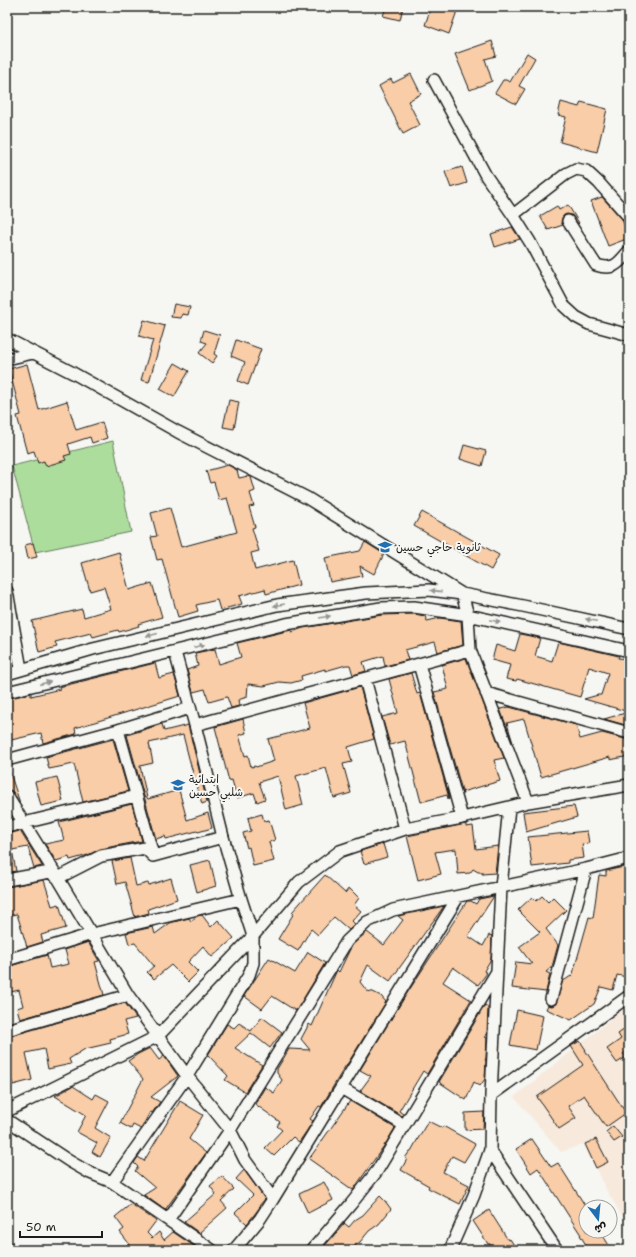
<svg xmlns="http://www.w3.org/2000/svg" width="636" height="1257" viewBox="0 0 636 1257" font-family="'Shantell Sans','Playpen Sans Arabic',sans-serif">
<rect width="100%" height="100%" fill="#f6f6f2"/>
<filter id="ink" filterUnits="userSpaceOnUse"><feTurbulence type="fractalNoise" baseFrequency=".025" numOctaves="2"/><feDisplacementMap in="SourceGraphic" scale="8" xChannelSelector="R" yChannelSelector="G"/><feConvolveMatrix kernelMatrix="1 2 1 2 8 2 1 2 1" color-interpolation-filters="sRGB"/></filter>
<g filter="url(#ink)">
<!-- built -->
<path fill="#f7eadc" d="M629,1005V1228L607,1191L583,1144L561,1152L514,1097Z"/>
<!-- green -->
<path fill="#addd9d" stroke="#647c5c" d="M113,441L131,532L35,552L12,466Z"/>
<!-- building -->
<path fill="#f8cda7" stroke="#1c1c1c" d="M386,7H403L400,20L383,16Z
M431,7H446L457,11L449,34L425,25Z
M492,41L496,56L485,59L492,81L470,90L455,54Z
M527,53L535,58L519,86L525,89L516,104L495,93L503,80H506L510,82Z
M411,74L421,94L408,101L420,125L403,134L379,86L391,79L393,83Z
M561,102L579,107L581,102L607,109L597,152L560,142L566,117L558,115Z
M462,167L467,183L451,188L445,172Z
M602,197L622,219L629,238L608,246L591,201Z
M568,205L579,223L578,224L572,215L567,214L564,215L562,218L561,222L563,225L548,230L540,216L557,206L559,210Z
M512,227L520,239L495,247L491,234Z
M174,304L190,307L188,315L182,314L181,318L171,317Z
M144,320L165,326L149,382L141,380L153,340L139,336Z
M204,330L220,335L214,354L217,356L212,363L199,353L207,343L201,341Z
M236,340L261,349L248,385L238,381L245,362L231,356Z
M175,363L189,371L174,397L160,389Z
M27,364L39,410L67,401L76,430L102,422L107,438L92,443L90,437L68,444L71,454L64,456L66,460L46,466L44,461L38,463L34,451L27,453L17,416L21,415L9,369Z
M229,400L239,402L234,429L223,427Z
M464,445L486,451L482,466L460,459Z
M228,465L237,470L239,478L248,476L251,477L255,491L250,493L254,506L249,507L255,527L252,528L259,551L251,553L255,570L293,560L299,585L266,594L265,589L239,596L242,604L220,610L217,600L196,605L198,611L178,617L162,559L157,560L151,537L157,536L151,513L170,508L181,547L237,532L227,498L219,500L214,482L210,483L206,471Z
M422,512L499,555L491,570L414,526Z
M365,542L384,554L374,574L360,566L362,576L330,582L325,558L360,551Z
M33,543L37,557L28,559L25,545Z
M119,552L129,590L152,583L162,617L138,624L139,626L119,632L118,630L93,637L91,633L55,642L57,647L39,652L32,621L82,609L84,617L111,609L104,587L90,591L82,563Z
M414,614L425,616L427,621L440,618L461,621L463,645L438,652L435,642L405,650L408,660L385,666L383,656L363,662L366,671L353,675L350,665H346L325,671V669L301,676L302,680L291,683L279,682L264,686L248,684L247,697L238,700L239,706L231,708L227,697L209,702L205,689L193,692L187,670L198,666L195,653L215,649L219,664L241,657L237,643L287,631L292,630V632L303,628L382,615Z
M520,634L540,638L535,656L552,661L558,642L619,656L618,658L629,659V726L604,719L629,712L584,699L598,695H601L608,673L589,667L580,697L517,679L516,681L506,679L510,665L492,660L496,645L515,651Z
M466,658L504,758L494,760L500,781L462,792L463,794L434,692L448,689L442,665Z
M155,663L159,678L174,674L180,696L75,728L76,734L43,743L41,733L7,741V699L31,693V696L60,689L59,687Z
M411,673L417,694L420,693L449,798L448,799L447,795L421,802L405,741L390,745L382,717L398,713L389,679Z
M360,687L374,739L348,747L352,762L343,764L351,793L334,798L326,768L296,776L303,805L286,810L278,776L259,782L265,799L257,802L254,793L237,798L232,780L229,781L215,727L243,719L246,733L239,735L245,756L248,755L251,767L255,766L256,767L274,761L268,739L310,728L303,703Z
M509,707L576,725L580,739L602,733L629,740V756L610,760V757L541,777L524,719L507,723L513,743L500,709Z
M162,724L164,731L188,725L207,802L202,804L191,766L183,735L149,743L153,763L140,766L147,798L148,799L179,790L187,820L208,813L212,828L198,832L197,831L166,839L165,836L156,839L127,735Z
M113,739L128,791L83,802L74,764L49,769L46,757Z
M7,770H9L20,803L13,792L7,789Z
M57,777L63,801L41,806L35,782Z
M132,804L142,841L100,849L88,855L70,860L69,857L56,861L45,844L64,840L59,822Z
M574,806L577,817L526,832L523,812Z
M262,814L264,821L269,820L275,840L269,842L274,861L253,866L249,847L247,848L243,833L251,831L248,818Z
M466,824V827L473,826L476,849L498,846L495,873L482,874V872H478L473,869L470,873L458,874L456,849L435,852L441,874L418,880L407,836Z
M20,831L42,866L34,868L28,847L12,850L16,871L7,873V834Z
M587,831L589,843L582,844L584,858L568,860V863L532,867L528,837Z
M383,844L387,857L364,864L360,851Z
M130,858L136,886L148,883L149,885L171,878L177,899L148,909L149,913L134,917H135L125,882L117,884L112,861Z
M210,860L216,886L197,892L190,865Z
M628,866L625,881L628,882L627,885H629V968L627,977L617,975L613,990L601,987L594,1004L571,1020L546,1009L548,1005L552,1006L556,1004L563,980H565L571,976L572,977L589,917L593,918L599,875L606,876V871Z
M325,875L345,893L349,888L359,898L354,905L361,911L352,921L355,924L349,930L334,917L318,935L311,929L298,951L278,939L294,913L292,912Z
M44,880L52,906L59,904L66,928L41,935L43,942L27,947L17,914L7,916V887Z
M494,896L468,936L483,946L489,935L492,936L491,959L484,971L487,973L478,985L453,967L443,982L471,1000L427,1074L423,1071L399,1111L403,1114L402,1116L360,1091L371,1076L360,1070L404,998L467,901H471L476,904L479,899Z
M542,896L548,902L553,897L566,910L546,929L558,945L552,967L546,972L550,974L546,992L512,988L516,962L532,964L519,947L540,932L518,910L532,897L536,901Z
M444,906L390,981L368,965L360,982L367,991L373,992L381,996L386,1002L348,1063L346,1065L321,1107L319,1106L310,1119L313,1121L306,1132L299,1142L293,1137L274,1156L265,1148L282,1130L277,1126L280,1122L255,1104L265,1087L274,1093L282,1080L277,1073V1069L289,1049L310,1050L301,1039L309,1024L312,1026L337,970L339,972L352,945L367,932L384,945L403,920L398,916Z
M202,915L211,927L218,920L234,938L212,957L203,946L188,962L198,972L188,982L171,965L154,979L147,972L154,966L135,943L129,944L126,933L153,927L155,934L170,923L189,918L191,921L197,916Z
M88,942L99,961L95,962L104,995L20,1019L17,1008L23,1006L19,990L7,993V967L47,955L50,968L69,964L65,950Z
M308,952L325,963L296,1011L272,996L262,1009L244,996L269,958L295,973Z
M125,1003L136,1018L124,1021L128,1034L110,1039L111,1043L85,1049L69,1059L71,1064L48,1069L44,1049L26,1053L32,1080L13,1085L7,1063V1037Z
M485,1005L488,1007L487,1034L485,1037L487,1038L486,1058L485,1060L486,1061L485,1079L480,1086L474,1082L466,1100L439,1082Z
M517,1010L543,1016L536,1050L510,1045Z
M262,1017L282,1032L270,1048L251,1033L235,1048L262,1065L245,1092L225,1080L228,1076L208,1055L227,1024L234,1028L239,1023L251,1031Z
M629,1026V1050L623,1054L626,1057L617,1063L607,1049L621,1039L618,1034Z
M580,1041L586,1050H585L626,1113L606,1127L584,1095L568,1106L576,1118L559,1129L537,1097L583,1065L571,1046Z
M150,1048L159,1060L164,1056L178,1076L151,1097L160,1102L152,1113L150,1112L141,1129L133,1125L131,1129L120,1123L143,1079L128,1061L138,1054Z
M73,1086L93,1099L96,1094L109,1101L95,1128L111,1138L100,1157L92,1152L97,1143L77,1132L86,1115L55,1096Z
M180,1101L203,1115L189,1139L206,1153L165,1210L144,1195L155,1188L135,1171L138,1167L134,1163L138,1157L144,1161Z
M350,1101L395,1128L386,1143L353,1190L309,1159Z
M484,1112L483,1129L465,1130V1113Z
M428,1121L442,1128L443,1126L475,1144L464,1162L452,1156L443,1172L469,1185L460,1204L428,1188L429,1186L401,1170L407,1159L405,1158L410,1151H411Z
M613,1126L622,1137L614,1142L606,1132Z
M532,1139L551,1167L558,1163L586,1207V1231H600L612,1250H589L580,1235H581L538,1168L531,1173L516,1149Z
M596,1139L608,1162L596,1168L585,1144Z
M244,1170L265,1199L259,1206L260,1207L254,1215L247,1224L235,1213L253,1195L236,1179Z
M222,1176L234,1189L221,1201L227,1208L200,1232L202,1235L184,1222L216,1194L210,1186Z
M324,1182L333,1200L308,1213L299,1194Z
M380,1196L385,1201L391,1209L379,1224L369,1231L360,1242L349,1250H321L344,1224V1223L349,1227L355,1220L363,1215Z
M131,1204L156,1221L147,1233L152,1238L159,1232L164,1240L173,1232L200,1250H134L120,1232L124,1229L115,1217Z
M489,1210L508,1240L510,1239L517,1250H494L490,1244H488L473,1221Z"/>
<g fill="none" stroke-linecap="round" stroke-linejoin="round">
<defs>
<path id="minor" d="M434,80L486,176L513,215L530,242L564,306L576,317L589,324L629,335
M513,215L566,174L576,169L586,171L599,183L629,217
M568,221L596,265C615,271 618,263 629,251
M7,339L73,373L178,432L307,498L462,594L468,615L470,650L528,802
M7,359L33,353
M7,591L21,669
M419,664L462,818
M7,674L93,649L277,605L366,593L429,590L462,594L523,606L629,629
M365,679L405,829
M7,692L286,624L381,608L414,607L468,615L629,651
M486,693L629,733
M195,725L470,650
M118,730L153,855
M7,760L118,730L190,708
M7,796L58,878L128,995L187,1076L230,1130L245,1160L273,1199
M7,827L136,796
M7,880L50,872L58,878L101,856L145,848L153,856L223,837
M7,960L92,934L241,899
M551,999L586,869
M7,1030L128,995
M341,1088L404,1125
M491,1095L629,996
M7,1111L158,1036L253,936L299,882L340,851L405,829L462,818L509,807L528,802L629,785
M7,1120L69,1161L90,1173L112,1182L187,1076L249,975L253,963V936L241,899L223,837L195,725L175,652
M490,1150L557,1250
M112,1182L212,1250
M168,1220L230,1130L347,941L367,922L393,910L586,869L629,858
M7,1247L9,1250
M234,1250L260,1219L273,1199L458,897
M312,1250L351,1204L377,1171L496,973
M450,1250L474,1195L490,1150L491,1095L501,887L509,807"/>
</defs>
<!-- minor casing -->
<use href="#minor" stroke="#1c1c1c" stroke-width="14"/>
<!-- minor -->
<use href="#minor" stroke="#f6f6f2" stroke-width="11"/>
</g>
<!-- one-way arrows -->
<defs><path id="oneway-solid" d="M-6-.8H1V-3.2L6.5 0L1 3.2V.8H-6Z"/></defs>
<g fill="#949492">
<use href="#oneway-solid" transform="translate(436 591) rotate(-174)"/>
<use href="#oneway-solid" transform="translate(279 605) rotate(170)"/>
<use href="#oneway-solid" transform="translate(325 617) rotate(-10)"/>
<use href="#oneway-solid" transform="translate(591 620) rotate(-168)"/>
<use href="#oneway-solid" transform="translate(495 621) rotate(12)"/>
<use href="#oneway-solid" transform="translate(152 635) rotate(166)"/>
<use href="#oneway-solid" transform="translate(199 646) rotate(-14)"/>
<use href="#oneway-solid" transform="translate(45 683) rotate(-13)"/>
</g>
</g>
<!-- icons -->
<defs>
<symbol id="school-bare" viewBox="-9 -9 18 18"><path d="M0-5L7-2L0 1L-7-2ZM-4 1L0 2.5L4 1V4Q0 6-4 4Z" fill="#1f6fb2" stroke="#f6f6f2" stroke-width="2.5" paint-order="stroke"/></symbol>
</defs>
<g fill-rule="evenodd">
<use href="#school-bare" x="375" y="537" width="20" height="20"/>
<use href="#school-bare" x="168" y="775" width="20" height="20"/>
</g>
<g text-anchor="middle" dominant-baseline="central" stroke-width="4" stroke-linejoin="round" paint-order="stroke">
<!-- poi labels -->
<g font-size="11" fill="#1c1c1c" stroke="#f6f6f2" text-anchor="start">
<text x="396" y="547">ثانوية حاجي حسين</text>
<text x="189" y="779">ابتدائية<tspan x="189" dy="13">شلبي حسين</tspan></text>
</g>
</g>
<!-- margin -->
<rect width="636" height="1257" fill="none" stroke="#f6f6f2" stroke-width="24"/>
<rect x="12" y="12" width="612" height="1233" fill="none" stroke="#1c1c1c" stroke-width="1.5" filter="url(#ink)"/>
<!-- north arrow -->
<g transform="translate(598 1219) rotate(164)"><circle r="19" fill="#f6f6f2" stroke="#9f9f9c"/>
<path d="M0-3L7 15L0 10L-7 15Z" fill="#1f6fb2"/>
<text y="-6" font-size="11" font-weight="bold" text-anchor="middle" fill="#1c1c1c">ش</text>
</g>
<!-- scale -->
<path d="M20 1231v6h82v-6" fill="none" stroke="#1c1c1c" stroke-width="2"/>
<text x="26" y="1231" font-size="12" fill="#1c1c1c" stroke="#f6f6f2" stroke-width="3" paint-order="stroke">50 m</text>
</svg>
